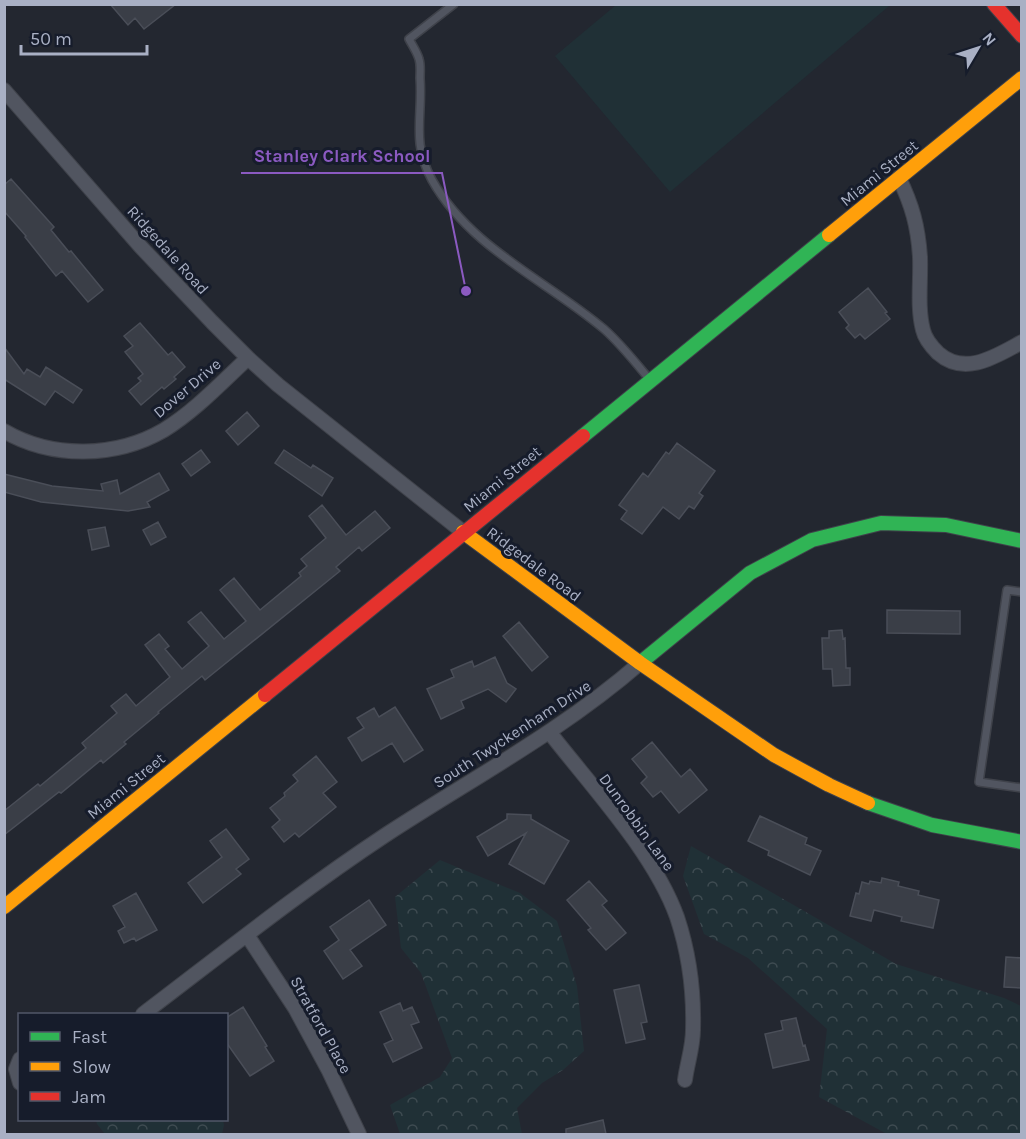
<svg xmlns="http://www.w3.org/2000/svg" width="1026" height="1139" viewBox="0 0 1026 1139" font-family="Karla,sans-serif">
<defs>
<pattern id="forest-crowns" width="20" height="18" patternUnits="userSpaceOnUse" patternTransform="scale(1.5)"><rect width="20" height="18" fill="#203036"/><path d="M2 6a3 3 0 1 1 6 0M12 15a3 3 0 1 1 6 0" fill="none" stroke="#3e4b51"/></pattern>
</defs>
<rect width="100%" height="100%" fill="#232730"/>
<!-- forest -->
<path fill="url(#forest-crowns)" d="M691,846L896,964L1004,998L1021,1006V1134H887L819,1097L827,1029L748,958L704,934L683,876Z
M440,860L520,893L557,921L577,986L584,1051L563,1070L542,1083L517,1108L522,1134H400L390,1105L440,1077L452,1058L421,973L401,948L395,897Z
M96,1120H223L224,1125L222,1134H105L97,1124Z"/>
<!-- garden -->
<path fill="#203036" d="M888,4L889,6L670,192L555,56L616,5Z"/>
<!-- building -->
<path fill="#3a3e47" stroke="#4a4e58" stroke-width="1.5" d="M110,4H176L144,29L135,18L128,25Z
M11,179L54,227L51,230L69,252L71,251L103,290L88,302L62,271L56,276L25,237L26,236L4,211V185Z
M868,288L887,312L885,313L890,319L865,339L860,334L855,338L846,328L849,325L839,312Z
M140,323L168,355L172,352L185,367L174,377L176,379L164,389L162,387L141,405L129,391L141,381L138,378L143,374L125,352L133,346L124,336Z
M4,347L24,374L27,369L40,377L46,367L82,390L73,403L55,391L45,405L4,379Z
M247,412L259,426L238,445L226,431Z
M677,443L715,471L699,493L703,496L694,509L689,506L679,519L663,507L642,534L621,519L627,511L619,505L643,473L648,477L666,452L669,454Z
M201,450L210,462L191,476L182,464Z
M284,450L311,468L313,465L333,478L322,496L275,463Z
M159,473L169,490L147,502L150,507L128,511L41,502L4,492V474L52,486L103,491L101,484L117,480L120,494Z
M322,505L346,535L375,511L390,528L362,551L359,547L336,567L340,571L205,680L202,676L158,712L159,713L124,742L126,744L103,763L101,760L61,793L59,792L4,835V811L38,784L40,786L86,748L82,743L117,713L111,706L126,694L136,706L170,677L145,645L159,634L169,646L165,649L182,669L209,646L188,622L201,612L224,639L246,621L220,590L234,578L260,610L301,576L299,573L307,566L301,559L326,538L309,516Z
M158,522L166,537L151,545L143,530Z
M105,527L109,546L92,550L88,530Z
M887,610L960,611V634L887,633Z
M519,622L548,657L532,671L503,636Z
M842,630L843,639L845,638L846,668H850V685L833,686L832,669H823L822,638H829V631Z
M495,657L507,683L516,689L506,702L488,689L461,701L464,708L441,719L427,689L454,677L451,670L472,661L474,667Z
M395,707L423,750L404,762L392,743L362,761L348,738L364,728L357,718L374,708L379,717Z
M652,742L681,777L690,769L707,790L679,813L661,791L653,797L641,783L647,777L632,759Z
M316,756L337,782L323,793L336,807L299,837L295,833L284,842L272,827L280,820L270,808L285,796L284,793L298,781L293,775Z
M507,814L531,815V819L569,841L544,884L509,864L526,833L488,856L477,837L507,819Z
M760,816L807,838L805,844L821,851L810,875L768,855L769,851L748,841Z
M226,829L249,859L236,869L241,874L203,903L188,883L222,857L210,841Z
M882,878L899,882L898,886L919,891L918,895L939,900L933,928L901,921L902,917L874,910L871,921L850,916L856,893L859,894L862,882L869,884L870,881L881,883Z
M589,881L607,901L602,905L626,933L606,950L588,930L591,928L567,900Z
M136,893L157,930L136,941L134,938L124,943L118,931L125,927L113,906Z
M369,900L386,925L350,950L362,966L343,979L324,951L339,940L330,927Z
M1006,957L1022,958V988L1004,987Z
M639,985L647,1022L641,1023L645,1039L626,1043L614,990Z
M400,1003L403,1011L412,1007L419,1022L411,1025L422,1048L393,1062L384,1044L393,1040L380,1012Z
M243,1007L267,1046L265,1047L274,1061L250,1076L226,1042V1018Z
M796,1018L803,1046L805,1045L809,1060L773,1068L765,1034L783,1030L781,1021Z
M603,1120L606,1134H566V1129Z"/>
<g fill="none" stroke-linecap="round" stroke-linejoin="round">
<defs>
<path id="lane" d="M454,4L409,39C412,45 417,52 419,59C421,65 420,72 420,78C423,117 411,142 432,180C470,248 546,280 604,329C621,344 635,362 650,380
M1022,592L1007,590L979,782L1022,788"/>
<path id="street" d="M4,90L140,246L212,322L248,358L278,385L463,532
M899,178C912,205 918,226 920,257C921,281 917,307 923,330C925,339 931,346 938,353C965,377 996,356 1022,342
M4,431C52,459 116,458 164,430C195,411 222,382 248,358
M550,733C592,787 654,853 677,917C689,953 694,993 693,1030C693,1047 687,1064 685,1080
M247,935L295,1008L329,1071L359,1134
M143,1014C222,954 301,891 384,836C471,779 562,731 640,663
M20,1059L16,1069L20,1083"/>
<path id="fast" d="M583,436L829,235
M640,663L750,573L812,540L881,523L946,525L1022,541
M868,803L932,825L1022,842"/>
<path id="slow" d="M829,235L1022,78
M463,532L640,663L774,755L829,785L868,803
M4,907L265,695"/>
<path id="jam" d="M994,4L1022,36
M265,695L583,436"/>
</defs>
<!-- lane casing -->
<use href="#lane" stroke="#3f424a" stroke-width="10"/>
<!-- street casing -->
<use href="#street" stroke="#3f424a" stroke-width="16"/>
<!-- fast casing -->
<use href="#fast" stroke="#3f424a" stroke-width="16"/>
<!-- slow casing -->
<use href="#slow" stroke="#3f424a" stroke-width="16"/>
<!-- jam casing -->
<use href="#jam" stroke="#3f424a" stroke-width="16"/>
<!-- lane -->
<use href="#lane" stroke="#515560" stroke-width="7"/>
<!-- street -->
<use href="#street" stroke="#515560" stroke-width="14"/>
<!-- fast -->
<use href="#fast" stroke="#30b455" stroke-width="14"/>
<!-- slow -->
<use href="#slow" stroke="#ff9f0a" stroke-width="14"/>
<!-- jam -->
<use href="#jam" stroke="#e5322d" stroke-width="14"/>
</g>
<g text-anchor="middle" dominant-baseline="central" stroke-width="6" stroke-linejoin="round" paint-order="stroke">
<!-- street labels -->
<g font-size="16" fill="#a9b0c4" stroke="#161c2b">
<text transform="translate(879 173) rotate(-39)">Miami Street</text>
<text transform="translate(168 250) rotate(48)">Ridgedale Road</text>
<text transform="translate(187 388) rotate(-40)">Dover Drive</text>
<text transform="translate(502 479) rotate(-39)">Miami Street</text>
<text transform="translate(534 564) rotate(37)">Ridgedale Road</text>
<text transform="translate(512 734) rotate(-33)">South Twyckenham Drive</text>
<text transform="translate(126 786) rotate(-39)">Miami Street</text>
<text transform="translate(637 822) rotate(54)">Dunrobbin Lane</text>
<text transform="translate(321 1025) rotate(61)">Stratford Place</text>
</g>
</g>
<!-- callouts -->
<path fill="none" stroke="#8b5ac1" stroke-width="2" d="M466 291L442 173H241"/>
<circle fill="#8b5ac1" stroke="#161c2b" stroke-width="2" cx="466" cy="291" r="6"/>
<g font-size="18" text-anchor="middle" font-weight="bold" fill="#8b5ac1" stroke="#161c2b" stroke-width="6" stroke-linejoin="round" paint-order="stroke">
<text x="342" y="162">Stanley Clark School</text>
</g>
<!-- border -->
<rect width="1026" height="1139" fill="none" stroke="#a9b0c4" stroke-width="12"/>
<!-- legend -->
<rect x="18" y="1013" width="210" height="108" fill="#161c2b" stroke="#515768" stroke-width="1.5"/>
<rect x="30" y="1032" width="30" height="9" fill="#30b455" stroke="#515768" stroke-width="1.5"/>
<text x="72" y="1043" font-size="18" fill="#a9b0c4">Fast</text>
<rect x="30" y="1062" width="30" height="9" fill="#ff9f0a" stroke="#515768" stroke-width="1.5"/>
<text x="72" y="1073" font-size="18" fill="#a9b0c4">Slow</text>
<rect x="30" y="1092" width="30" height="9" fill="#e5322d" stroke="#515768" stroke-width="1.5"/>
<text x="72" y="1103" font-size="18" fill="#a9b0c4">Jam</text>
<!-- north arrow -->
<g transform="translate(978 48) rotate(51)" stroke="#161c2b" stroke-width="4.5" paint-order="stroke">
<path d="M0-4.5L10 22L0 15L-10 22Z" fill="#a9b0c4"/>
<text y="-9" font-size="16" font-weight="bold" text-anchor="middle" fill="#a9b0c4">N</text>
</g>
<!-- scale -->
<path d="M21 45v9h126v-9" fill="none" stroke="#a9b0c4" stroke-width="3"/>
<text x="30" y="45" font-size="18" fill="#a9b0c4" stroke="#161c2b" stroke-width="4.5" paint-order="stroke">50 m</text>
</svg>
